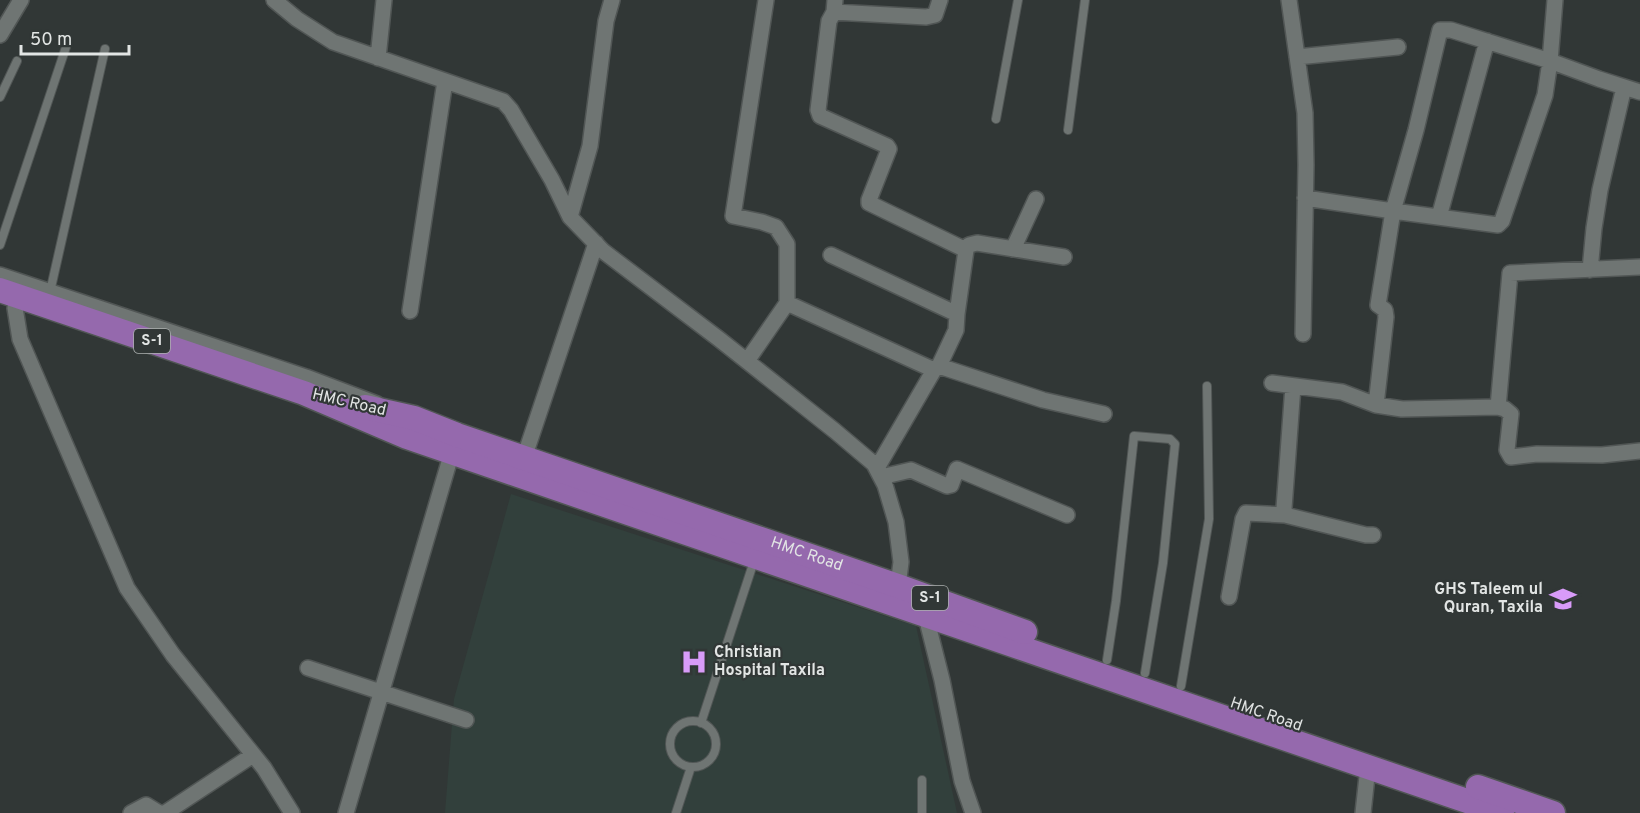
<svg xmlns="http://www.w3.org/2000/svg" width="1640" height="813" viewBox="0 0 1640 813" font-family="Overpass,sans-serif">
<rect width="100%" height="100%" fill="#313736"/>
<!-- built -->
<path fill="#32403c" d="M511,494L916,626L957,813H445L454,699Z"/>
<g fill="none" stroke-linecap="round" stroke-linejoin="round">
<defs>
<path id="lane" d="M0,97L17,61
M996,119L1018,0
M1068,130L1085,0
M0,245L66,47
M50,292L105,49
M1107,660L1116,601L1134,436L1170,439L1175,444L1163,563L1145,673
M1181,686L1209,519L1207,386
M670 744a23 23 0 1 1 46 0a23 23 0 1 1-46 0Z
M701,723L754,561
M676,813L691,767
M922,813V780"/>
<path id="street" d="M274,0L297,19L333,42L503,101L511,110L552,180L570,217L603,251L719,339L835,431L874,464L885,485L896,522L901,562L898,586
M835,0L834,12L829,21L818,110L820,116L887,146L889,149L869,200V203L966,250
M1289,0L1305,113L1306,165L1303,334
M1555,0L1550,61L1599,79L1640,92
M834,12L926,17L935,15L940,0
M0,35L21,0
M1297,57L1398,47
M378,58L384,0
M1305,198L1393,211L1498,225L1502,221L1545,95L1550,61L1451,30H1440L1416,130L1393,211L1378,305L1385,310L1386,317L1376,405
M570,217L590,146L606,21L612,0
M1439,217L1487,41
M1013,249L1036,199
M831,255L957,314
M1590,270L1594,228L1600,190L1624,87
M0,275L306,377L377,404
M787,303L934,370
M15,308L20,339L127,588L173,655L264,768L292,813
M410,311L445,81
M747,361L787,303V244L776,227L762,222L733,216L766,0
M939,366L1043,400L1104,414
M1272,383L1342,392L1376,405L1402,409L1498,407L1505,409L1511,414L1507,450L1511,457L1537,454L1602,455L1640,451
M1293,386L1284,508L1285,515L1366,535H1373
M1498,407L1510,273L1640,267
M524,458L596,243
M877,468L934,370L939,366L956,330L957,314L966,250L969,245L977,243L1064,257
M881,477L911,470L947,486L951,485L957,469L1067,515
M1229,597L1243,519L1246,513L1285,515
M924,609L942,680L962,781L973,813
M308,668L466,720
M131,813L146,805L159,813
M162,813H165L253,755
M346,813L452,452
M1363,813L1368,767"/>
<g id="primary">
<path d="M0,290L304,393L407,437L1502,813"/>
<path id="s1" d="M365,407L414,418L457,435L898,586L1025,632"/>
<path d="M1478,787L1553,813"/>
</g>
</defs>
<!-- lane casing -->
<use href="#lane" stroke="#515655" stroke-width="10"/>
<!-- street casing -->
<use href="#street" stroke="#515655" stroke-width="18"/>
<!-- primary casing -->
<use href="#primary" stroke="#515655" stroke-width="27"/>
<!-- lane -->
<use href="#lane" stroke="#6f7573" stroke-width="8"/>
<!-- street -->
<use href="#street" stroke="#6f7573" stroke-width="15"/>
<!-- primary -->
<use href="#primary" stroke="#9569ad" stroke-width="24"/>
</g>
<!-- icons -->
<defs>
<symbol id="school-bare" viewBox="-9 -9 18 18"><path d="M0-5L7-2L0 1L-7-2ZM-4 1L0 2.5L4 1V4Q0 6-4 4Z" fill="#d89bf8" stroke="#313736" stroke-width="2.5" paint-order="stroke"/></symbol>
<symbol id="hospital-bare" viewBox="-9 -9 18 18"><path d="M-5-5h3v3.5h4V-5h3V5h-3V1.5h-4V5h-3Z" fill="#d89bf8" stroke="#313736" stroke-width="2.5" paint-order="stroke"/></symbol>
</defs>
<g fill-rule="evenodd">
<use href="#school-bare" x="1544" y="580" width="38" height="38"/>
<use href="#hospital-bare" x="675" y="643" width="38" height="38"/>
</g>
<g text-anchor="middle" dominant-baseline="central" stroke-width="4.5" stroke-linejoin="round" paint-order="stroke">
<!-- shield labels -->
<g fill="#313736" stroke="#adb1b0" stroke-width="1.5">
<rect x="134" y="329" width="36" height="24" rx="4.5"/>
<rect x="912" y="586" width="36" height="24" rx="4.5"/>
</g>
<g font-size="15" font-weight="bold" fill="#e2e5e4">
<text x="152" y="341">S-1</text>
<text x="930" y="598">S-1</text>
</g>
<!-- street labels -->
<g font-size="16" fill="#e2e5e4" stroke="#313736">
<text transform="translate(349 403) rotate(13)">HMC Road</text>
<text stroke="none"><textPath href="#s1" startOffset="466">HMC Road</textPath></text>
<text transform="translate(1266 715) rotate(19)">HMC Road</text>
</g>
<!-- poi labels -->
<g font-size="16" font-weight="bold" fill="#e2e5e4" stroke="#313736" text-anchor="end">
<text x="1543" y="590">GHS Taleem ul<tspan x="1543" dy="18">Quran, Taxila</tspan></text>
<text x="714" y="653" text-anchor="start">Christian<tspan x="714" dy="18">Hospital Taxila</tspan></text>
</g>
</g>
<!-- scale -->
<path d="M21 45v9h108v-9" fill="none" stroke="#e2e5e4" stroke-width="3"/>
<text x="30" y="45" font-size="18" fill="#e2e5e4" stroke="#313736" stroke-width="4.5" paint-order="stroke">50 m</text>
</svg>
